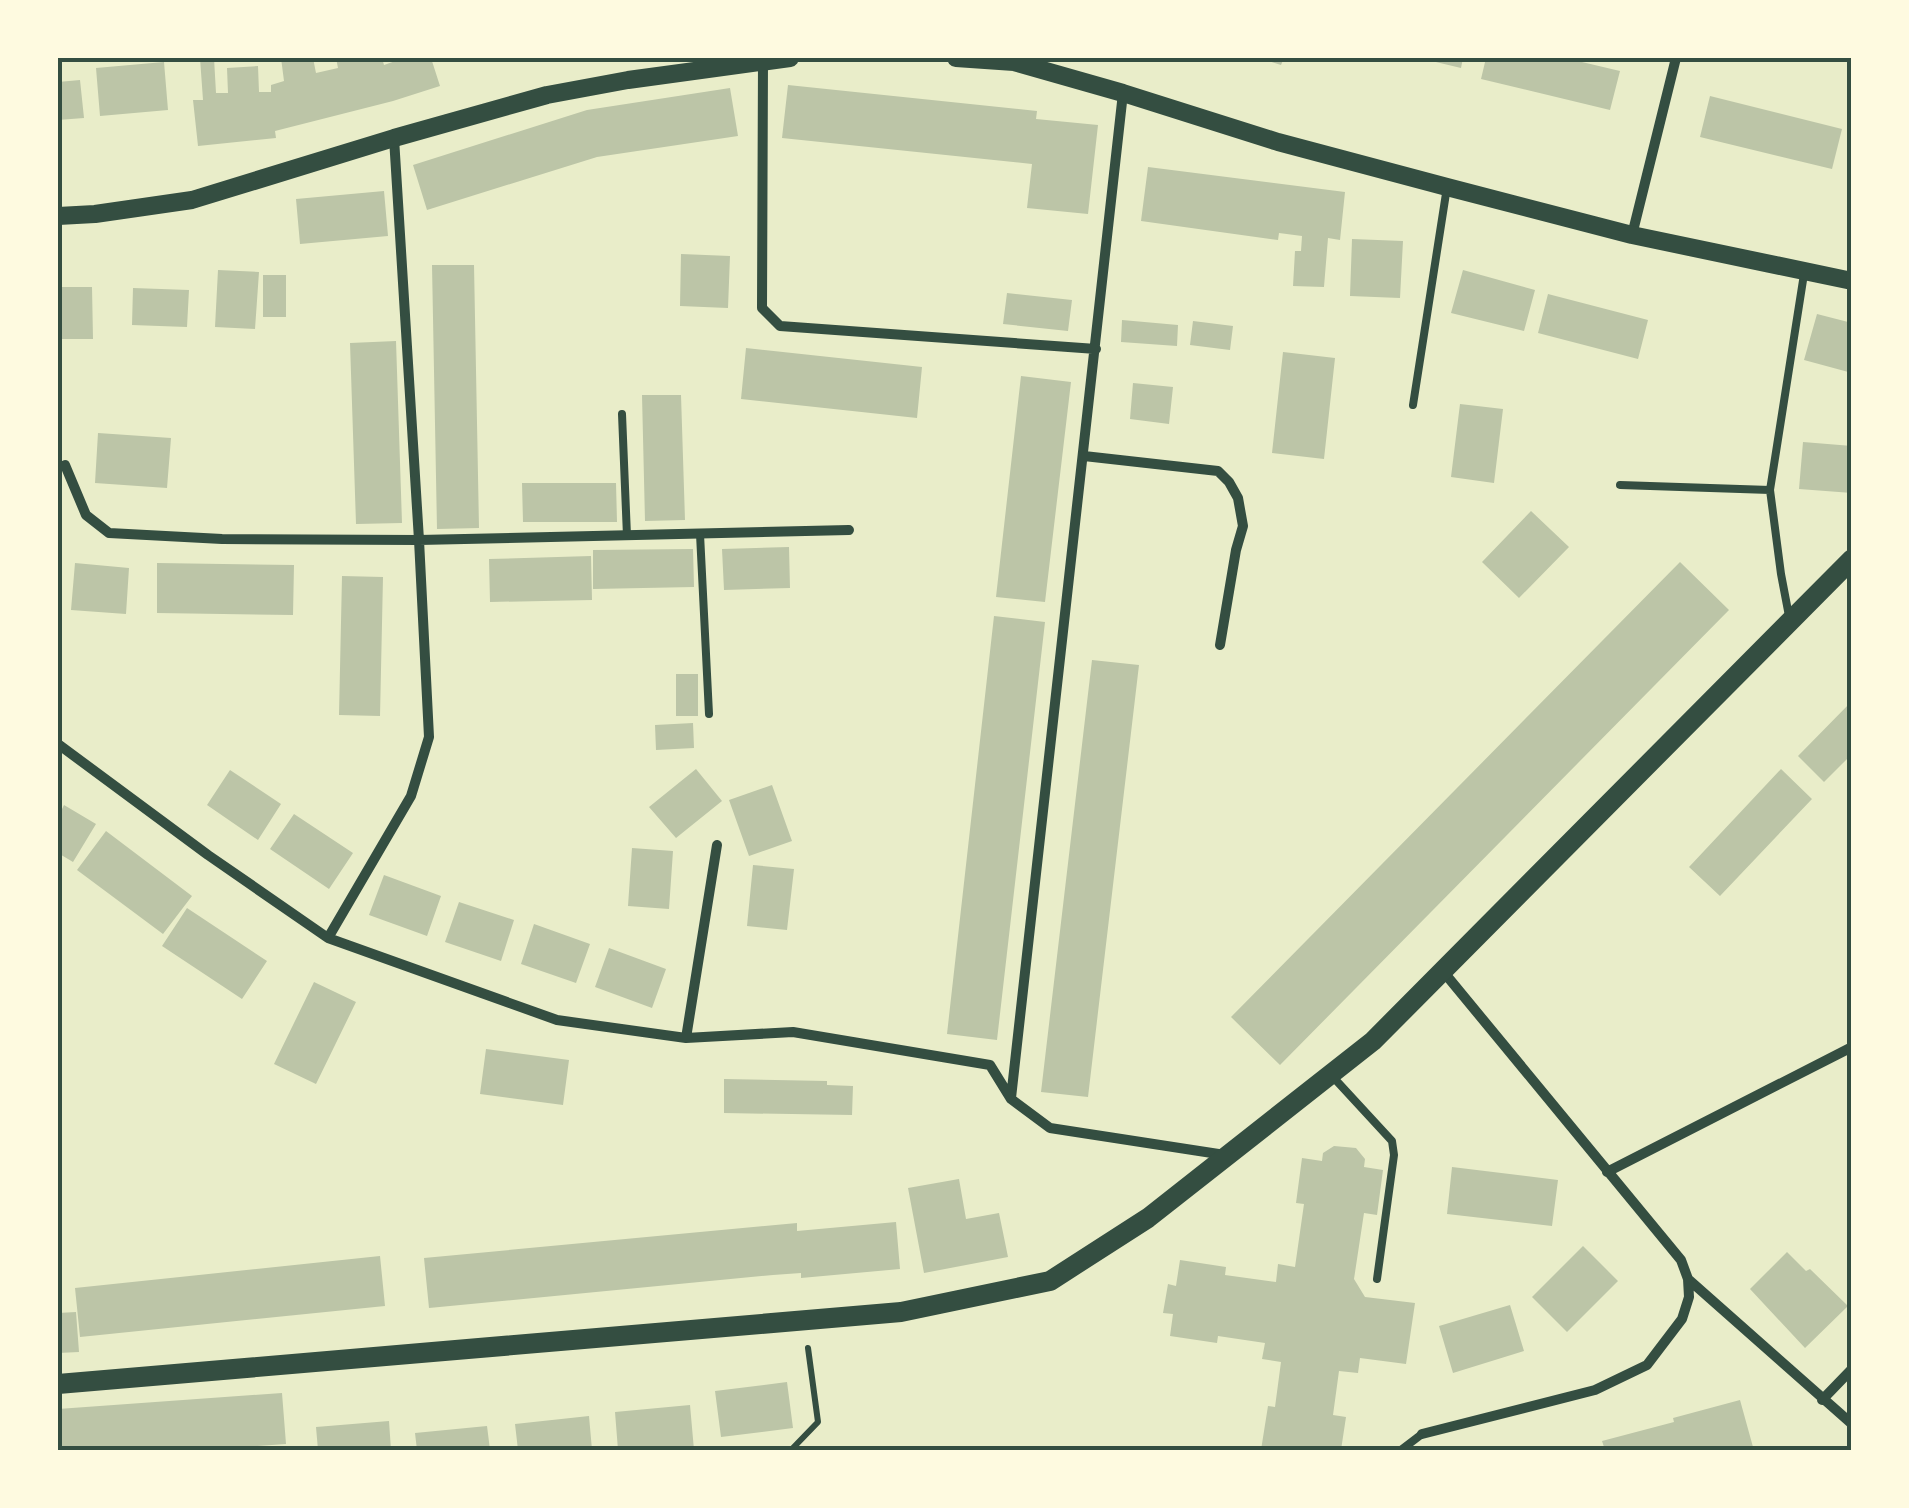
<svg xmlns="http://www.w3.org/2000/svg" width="1909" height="1508" viewBox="0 0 1909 1508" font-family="'Fira Sans Condensed',sans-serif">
<rect width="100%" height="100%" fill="#e9edc9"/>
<!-- building -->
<path fill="#bcc5a7" d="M200,58H214L216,93H228L227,68L258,66L259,92H271V85L284,81L281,58H313L316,73L338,68L336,58H368V60L382,58L384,65L404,58H431L440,86L393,101L275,131L276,138L198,146L193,100H203Z
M1259,58H1284L1281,65Z
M1419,58H1463L1461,68Z
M1486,58H1565L1620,71L1610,110L1481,79Z
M164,62L168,110L100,116L96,68Z
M80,80L84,118L58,120V82Z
M788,85L1037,111L1036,119L1098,125L1088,214L1027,208L1032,164L782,138Z
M730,88L738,136L597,157L427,210L413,165L587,110Z
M1710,96L1842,129L1832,169L1700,137Z
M1148,167L1345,192L1340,240L1328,238L1324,287L1293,286L1295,251H1301L1302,236L1279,233L1278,240L1141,221Z
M384,191L388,236L300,244L296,199Z
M1352,239L1403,241L1400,298L1350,296Z
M681,254L730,256L728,308L680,306Z
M432,265H474L479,528L437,529Z
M218,270L259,272L255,329L215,327Z
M1463,270L1535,290L1524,331L1451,313Z
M263,275H286V317H263Z
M58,287H92L93,339H58Z
M133,288L189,290L187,327L132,325Z
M1007,293L1072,300L1068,331L1003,324Z
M1548,294L1648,320L1638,359L1538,333Z
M1817,314L1852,323V373L1804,360Z
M1122,320L1178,325L1177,346L1121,342Z
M1193,321L1233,326L1230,350L1190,345Z
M396,341L402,523L356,524L350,343Z
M746,348L922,367L917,418L741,399Z
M1283,352L1335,358L1324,459L1272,453Z
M1021,376L1071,382L1045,602L996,597Z
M1133,383L1173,387L1169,424L1130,419Z
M642,395H681L685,520L645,521Z
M1460,404L1503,409L1494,483L1451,477Z
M98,433L171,438L167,488L95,483Z
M1803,442L1852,446V493L1799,489Z
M522,483H616L617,522H523Z
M1531,511L1569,547L1519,598L1482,562Z
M789,547L790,588L724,590L722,549Z
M693,549L694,587L593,589V550Z
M591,556L592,600L490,602L489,559Z
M1680,562L1729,610L1280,1065L1231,1017Z
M75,563L129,568L126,614L71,610Z
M157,563L294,565L293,615L157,613Z
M342,576L383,577L380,716L339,715Z
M994,616L1045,622L997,1040L947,1034Z
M1092,660L1139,665L1088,1097L1041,1092Z
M676,674H698V716H676Z
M1852,701V754L1824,782L1798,756Z
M693,723L694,748L656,750L655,725Z
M696,769L722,801L676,838L649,807Z
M1781,769L1812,799L1720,896L1689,867Z
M230,770L281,804L258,840L207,805Z
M772,785L792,841L749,856L729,800Z
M64,805L96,824L73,862L58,853V817Z
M294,814L353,853L329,889L270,849Z
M106,831L192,896L163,934L77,870Z
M632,848L673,851L669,909L628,906Z
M753,865L794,869L787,930L747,926Z
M384,875L441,896L427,936L369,915Z
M459,902L514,920L501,961L445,942Z
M187,908L267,961L242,999L162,946Z
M534,924L590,944L576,983L521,964Z
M609,948L666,969L652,1008L595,987Z
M314,982L356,1002L316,1084L274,1064Z
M486,1049L569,1060L563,1105L480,1094Z
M724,1079L827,1081V1085L853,1086L852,1115L724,1113Z
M1334,1146L1356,1148L1365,1159L1364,1167L1383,1170L1377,1215L1364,1213L1354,1279L1365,1297L1415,1303L1406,1364L1360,1358L1358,1373L1339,1371L1333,1415L1346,1417L1341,1450H1261L1268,1406L1275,1407L1281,1362L1262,1359L1265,1343L1218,1336L1217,1343L1170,1336L1173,1314L1163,1313L1168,1284L1176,1286L1180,1260L1226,1267L1225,1275L1276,1282L1278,1264L1295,1267L1304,1204L1296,1203L1302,1158L1322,1161L1323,1153Z
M1452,1167L1558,1180L1552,1226L1447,1214Z
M959,1179L966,1219L999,1213L1008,1257L924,1273L908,1188Z
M896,1222L900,1269L801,1278V1273L773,1275L429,1308L424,1258L797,1223V1231Z
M1583,1246L1618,1281L1567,1332L1532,1297Z
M1787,1252L1806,1271L1810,1269L1848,1306L1805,1348L1750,1289Z
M380,1256L385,1306L80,1337L75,1288Z
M1510,1305L1524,1351L1453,1373L1439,1326Z
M76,1312L79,1352L58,1353V1313Z
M787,1382L793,1428L721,1437L715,1391Z
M282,1393L286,1444L201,1450H58V1409Z
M1740,1400L1753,1447L1741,1450H1605L1602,1441L1674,1422L1673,1418Z
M690,1405L694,1450H618L615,1412Z
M589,1416L592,1450H518L515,1424Z
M389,1421L391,1450H318L316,1427Z
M487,1426L490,1450H417L415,1433Z"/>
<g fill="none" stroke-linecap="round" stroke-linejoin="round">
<!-- path -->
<path stroke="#344e41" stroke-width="6" d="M791,1450L818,1422L808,1348"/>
<!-- service -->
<path stroke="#344e41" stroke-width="8" d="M1413,405L1447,187
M622,414L627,536
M1620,485L1770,490
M700,534L709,714
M1789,616L1781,574L1770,490L1804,274
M1333,1077L1392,1141L1394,1155L1377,1279
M1401,1450L1422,1434"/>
<!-- minor -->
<path stroke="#344e41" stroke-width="10" d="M763,61L762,308L780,326L1096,349
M1632,235L1676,58
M1084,456L1218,471L1229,482L1238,498L1243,526L1236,550L1220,645
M65,465L86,515L109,533L222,539L419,540L849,530
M58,744L208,855L328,938L557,1020L686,1038L793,1032L990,1065L1011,1099L1050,1128L1225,1155
M328,938L411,796L429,737L419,540L394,138
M1442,970L1681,1260L1688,1279L1852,1424
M686,1038L717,845
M1011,1098L1123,93
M1607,1172L1852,1047
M1822,1400L1852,1369
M1422,1434L1595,1390L1647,1365L1682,1319L1689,1297L1688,1279"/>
<!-- tertiary -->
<path stroke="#344e41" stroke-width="18" d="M956,58L1014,62L1123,93L1278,142L1447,187L1632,235L1852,281
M58,216L95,214L192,200L394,138L547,95L628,80L790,58"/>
<!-- secondary -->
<path stroke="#344e41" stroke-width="20" d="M58,1384L901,1312L1050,1281L1148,1218L1373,1041L1852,559"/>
</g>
<!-- border -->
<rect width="1909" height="1508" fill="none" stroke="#fefae0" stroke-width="120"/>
<rect x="60" y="60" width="1789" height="1388" fill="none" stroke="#344e41" stroke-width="4"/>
</svg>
